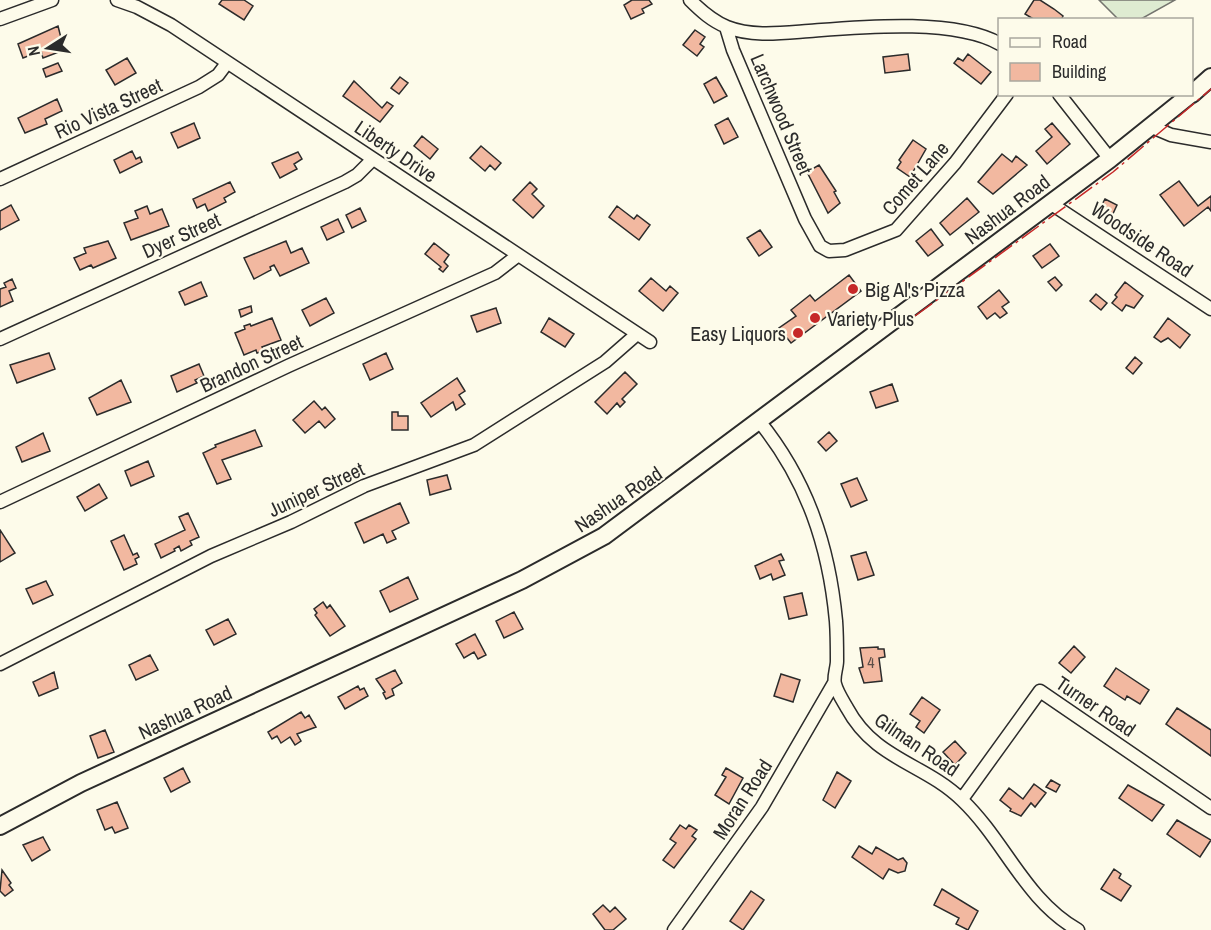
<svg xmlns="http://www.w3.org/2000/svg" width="1211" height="930" viewBox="0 0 1211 930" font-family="'Archivo Narrow',sans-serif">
<rect width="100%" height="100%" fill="#fdfbea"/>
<!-- green -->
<path fill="#deebd1" stroke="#74746e" stroke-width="1.5" d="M1099,0H1175L1141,19L1119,20Z"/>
<!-- building -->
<path fill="#f2b8a0" stroke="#2b2b2b" stroke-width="1.5" d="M222,0H244L253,6L244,20L219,4Z
M632,0H649L652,4L642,9L644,13L631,19L624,5Z
M1034,0H1040L1054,9L1063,16L1061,20H1035L1025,14Z
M58,26L64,50L43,58L41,51L23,58L18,44Z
M695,30L705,37L700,44L704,47L697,56L683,45Z
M908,54L910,70L885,73L883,57Z
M968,54L991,72L981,84L954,63L958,58L963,61Z
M127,58L136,73L115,85L106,70Z
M58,63L62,71L46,77L43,69Z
M400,77L408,83L399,94L391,88Z
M716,77L727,96L714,103L704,84Z
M354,81L382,108L387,102L393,106L380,122L343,96Z
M57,99L62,111L45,119L47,124L25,133L18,118Z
M728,118L738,137L724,144L715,125Z
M194,123L200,138L178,148L171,133Z
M1052,123L1070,144L1047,164L1036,151L1052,137L1045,129Z
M422,136L438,149L430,159L414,146Z
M913,140L926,149L910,177L897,168L901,162L899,160Z
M481,146L501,163L495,170L490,165L485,171L470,158Z
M132,151L136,159L140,157L142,162L120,173L114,160Z
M298,152L302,159L294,164L297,169L280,178L272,163Z
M1002,154L1012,162L1016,156L1027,165L993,194L978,182Z
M819,165L836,191L834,192L840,203L828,213L807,172Z
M1179,181L1198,206L1211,196V211L1208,207L1184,226L1160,195Z
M230,182L235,192L224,198L226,202L208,211L205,204L197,208L193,199Z
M530,182L537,189L532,194L544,206L533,218L513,200Z
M967,198L979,212L950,235L940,223Z
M1105,199L1117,205L1110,220L1097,214Z
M11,205L19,220L0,230V211Z
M147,206L150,214L162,209L169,226L131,240L124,223L138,218L135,211Z
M617,206L634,219L637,215L650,225L639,240L609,217Z
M360,208L366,221L352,228L346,215Z
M338,219L344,232L327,240L321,227Z
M931,229L943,245L928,256L916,241Z
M760,230L772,247L759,256L747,238Z
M108,241L116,258L93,268L91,265L80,270L74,258L86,253L84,248Z
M286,241L291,253L302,248L309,263L280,276L274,265L270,267L271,270L254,279L244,258Z
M434,243L449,255L444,262L448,266L443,272L439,269L441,267L425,254Z
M1050,244L1059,256L1042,268L1033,256Z
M849,275L861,291L791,343L779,328L796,316L791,310L810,295L815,301Z
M1055,277L1062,285L1056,291L1048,282Z
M651,278L666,291L670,286L678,293L663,311L639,291Z
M12,279L16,288L9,291L13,301L0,307V289L6,287L4,283Z
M201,282L207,296L185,305L179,292Z
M1125,282L1143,296L1134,308L1126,305L1122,311L1112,303L1117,297L1115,295Z
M999,290L1009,302L1002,307L1007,313L1000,318L995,313L987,319L978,307Z
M1096,294L1107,303L1101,310L1090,301Z
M326,298L334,313L310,326L302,310Z
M251,306L252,312L241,317L239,310Z
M496,308L501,323L477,332L471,316Z
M272,318L281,340L262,347L264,351L257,353L256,350L244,355L235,333L245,329L244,326L250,324L251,326Z
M549,318L574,334L565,347L541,332Z
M1168,318L1190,335L1180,348L1168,338L1161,342L1154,337Z
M49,353L55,369L17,383L10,365Z
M386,353L393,369L370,380L363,364Z
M1135,357L1142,363L1133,374L1126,368Z
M199,364L204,376L195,380L197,383L177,392L171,376Z
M625,372L637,384L622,399L625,402L620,407L617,403L607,414L595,402Z
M457,378L465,391L459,395L465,404L456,410L453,402L431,417L421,403Z
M121,380L131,402L97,415L89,398Z
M892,384L898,401L876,408L870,392Z
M314,401L322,410L325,407L335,419L325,428L319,421L305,433L293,420Z
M392,412H398V416H408V430H392Z
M255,430L262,446L222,460L231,479L217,484L203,453L216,447L215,445Z
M829,432L837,441L826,451L818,442Z
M43,433L50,451L22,462L16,447Z
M148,461L154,476L131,486L125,471Z
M447,475L451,489L430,495L427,480Z
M857,478L867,500L851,507L841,484Z
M99,484L107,498L85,511L77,497Z
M400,503L409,523L392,531L396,539L387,543L383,534L364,543L355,523Z
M188,513L199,537L190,541L192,545L181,551L179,546L174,549L175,551L161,558L155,544L185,530L179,517Z
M0,530L15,553L0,562Z
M124,535L133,555L137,553L139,557L135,559L137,564L124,570L111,541Z
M866,552L874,575L858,580L851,556Z
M781,554L784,560L779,561L785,575L773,580L771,574L760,579L755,566Z
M408,577L418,599L390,612L380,591Z
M46,581L53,595L33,604L26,589Z
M802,593L807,615L789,619L784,597Z
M323,602L327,608L330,605L345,626L330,636L315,615L317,613L314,609Z
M514,612L523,629L504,638L496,621Z
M228,619L236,634L214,645L206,630Z
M475,634L486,655L478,659L474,652L464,658L456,644Z
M1074,646L1085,657L1071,673L1059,663Z
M878,647V649H884L885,657L879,658L882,681L864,683L859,668L863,667L860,648Z
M150,655L158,670L136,680L129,665Z
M1116,668L1149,690L1140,704L1127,696L1125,700L1104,686Z
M395,670L402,683L392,689L394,695L386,699L383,693L385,692L376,679Z
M54,672L58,688L39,696L33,682Z
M781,674L800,680L793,702L774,696Z
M358,686L360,690L364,688L368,696L345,709L338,697Z
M922,697L940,710L924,733L916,727L920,721L910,714Z
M1177,708L1211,730V756L1166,724Z
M301,712L305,718L309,715L316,727L297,734L301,741L295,745L290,737L281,743L277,736L272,739L268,732Z
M105,730L114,752L98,758L90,736Z
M955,741L966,753L955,765L943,752Z
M183,768L190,782L171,792L164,778Z
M726,768L743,778L729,804L715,795L726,777L722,775Z
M837,772L851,781L835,808L823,800Z
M1051,780L1060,785L1056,792L1046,787Z
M1034,784L1046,793L1035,807L1031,803L1021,816L1010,811L1011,809L1000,800L1009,788L1023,799Z
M1128,785L1164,805L1152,821L1119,798Z
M117,802L128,828L115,833L112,827L105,830L97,810Z
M1177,820L1211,840L1200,857L1167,834Z
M680,825L686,829L689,825L697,830L692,836L696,839L674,868L663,860L676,843L670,839Z
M43,837L50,850L32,861L23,845Z
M859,846L872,854L876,847L898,860L903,858L907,863L905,871L898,873L889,869L883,879L852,857Z
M1114,869L1121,874L1119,878L1131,886L1121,901L1101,889Z
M2,870L11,883L9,885L13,890L5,896L0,891Z
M942,889L978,911L968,930L956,924L959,918L934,905Z
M751,891L764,900L743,930L730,921Z
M603,905L610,912L615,907L626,919L613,930H605L593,914Z"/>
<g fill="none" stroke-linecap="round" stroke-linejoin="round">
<defs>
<path id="minor" d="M117,0L137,7L171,25L650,342
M690,0C701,11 712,21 727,27C752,37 782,33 809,31C861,27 954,18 1000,44
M0,19L52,0
M726,27L733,50L805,219L820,246L829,251L845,250L896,230L955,163L1007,94
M1059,94L1110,159
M1152,127L1171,135L1211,142
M0,179L199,87L218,75L227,63
M1050,203L1211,309
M0,339L345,182L357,175L373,159
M759,421C807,480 829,546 836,621C837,634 837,648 837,661C837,668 833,677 835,684C837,692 843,701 847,708C875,760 924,763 962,800C1005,841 1025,900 1078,930
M0,502L288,366L495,273L517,256
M0,664L211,556L291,522L364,486L474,445L605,362L637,334
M962,799L1040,691L1211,808
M674,930L762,807L834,683"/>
<path id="secondary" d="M1192,94L1211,77
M0,826L81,783L522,580L604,536L1110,159L1191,94"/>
</defs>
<!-- minor casing -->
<use href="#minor" stroke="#2b2b2b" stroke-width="15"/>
<!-- secondary casing -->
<use href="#secondary" stroke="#2b2b2b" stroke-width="20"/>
<!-- minor -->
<use href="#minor" stroke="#fdfbea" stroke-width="12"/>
<!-- secondary -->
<use href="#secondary" stroke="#fdfbea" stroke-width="16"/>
<!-- power -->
<path stroke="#c62828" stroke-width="1.5" stroke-dasharray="21 4.5 3 4.5" stroke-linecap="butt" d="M915,316L1113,172L1211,89"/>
</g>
<!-- markers -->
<g fill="#c62828" stroke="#fdfbea" stroke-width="2">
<circle cx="853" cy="289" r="6"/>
<circle cx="815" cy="318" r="6"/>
<circle cx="798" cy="333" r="6"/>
</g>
<g text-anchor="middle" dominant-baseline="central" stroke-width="4.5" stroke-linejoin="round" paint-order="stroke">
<!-- number labels -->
<g font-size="16" fill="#5d4e48">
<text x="871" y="662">4</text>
</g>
<!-- street labels -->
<g font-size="20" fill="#2b2b2b" stroke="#fdfbea">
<text transform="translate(108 108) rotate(-25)">Rio Vista Street</text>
<text transform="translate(782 114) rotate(67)">Larchwood Street</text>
<text transform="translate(396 151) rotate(34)">Liberty Drive</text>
<text transform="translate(915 178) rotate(-49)">Comet Lane</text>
<text transform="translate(1007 209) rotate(-37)">Nashua Road</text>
<text transform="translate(181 235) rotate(-24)">Dyer Street</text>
<text transform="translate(1142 239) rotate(34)">Woodside Road</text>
<text transform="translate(251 363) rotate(-25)">Brandon Street</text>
<text transform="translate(316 489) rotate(-25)">Juniper Street</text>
<text transform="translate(618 499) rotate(-34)">Nashua Road</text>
<text transform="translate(1096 706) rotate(34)">Turner Road</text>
<text transform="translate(185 712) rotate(-25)">Nashua Road</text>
<text transform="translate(917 744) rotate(34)">Gilman Road</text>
<text transform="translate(742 799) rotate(-57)">Moran Road</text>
</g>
<!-- poi labels -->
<g font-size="20" fill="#2b2b2b" stroke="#fdfbea" text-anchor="start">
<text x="865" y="289">Big Al's Pizza</text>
<text x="827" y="318">Variety Plus</text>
<text x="786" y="333" text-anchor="end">Easy Liquors</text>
</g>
</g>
<!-- legend -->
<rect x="998" y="18" width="195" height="78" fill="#fdfbea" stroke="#a9a89e" stroke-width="1.5"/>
<rect x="1010" y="38" width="30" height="9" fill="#fdfbea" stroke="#a9a89e" stroke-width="1.5"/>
<text x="1052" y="48" font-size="18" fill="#2b2b2b">Road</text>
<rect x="1010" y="63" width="30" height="18" fill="#f2b8a0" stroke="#a9a89e" stroke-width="1.5"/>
<text x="1052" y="78" font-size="18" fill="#2b2b2b">Building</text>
<!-- north arrow -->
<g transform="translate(48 48) rotate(258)" stroke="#fdfbea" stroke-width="4.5" paint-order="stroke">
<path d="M0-4.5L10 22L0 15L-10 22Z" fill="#2b2b2b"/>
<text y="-9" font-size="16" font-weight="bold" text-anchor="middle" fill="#2b2b2b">N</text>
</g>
</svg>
